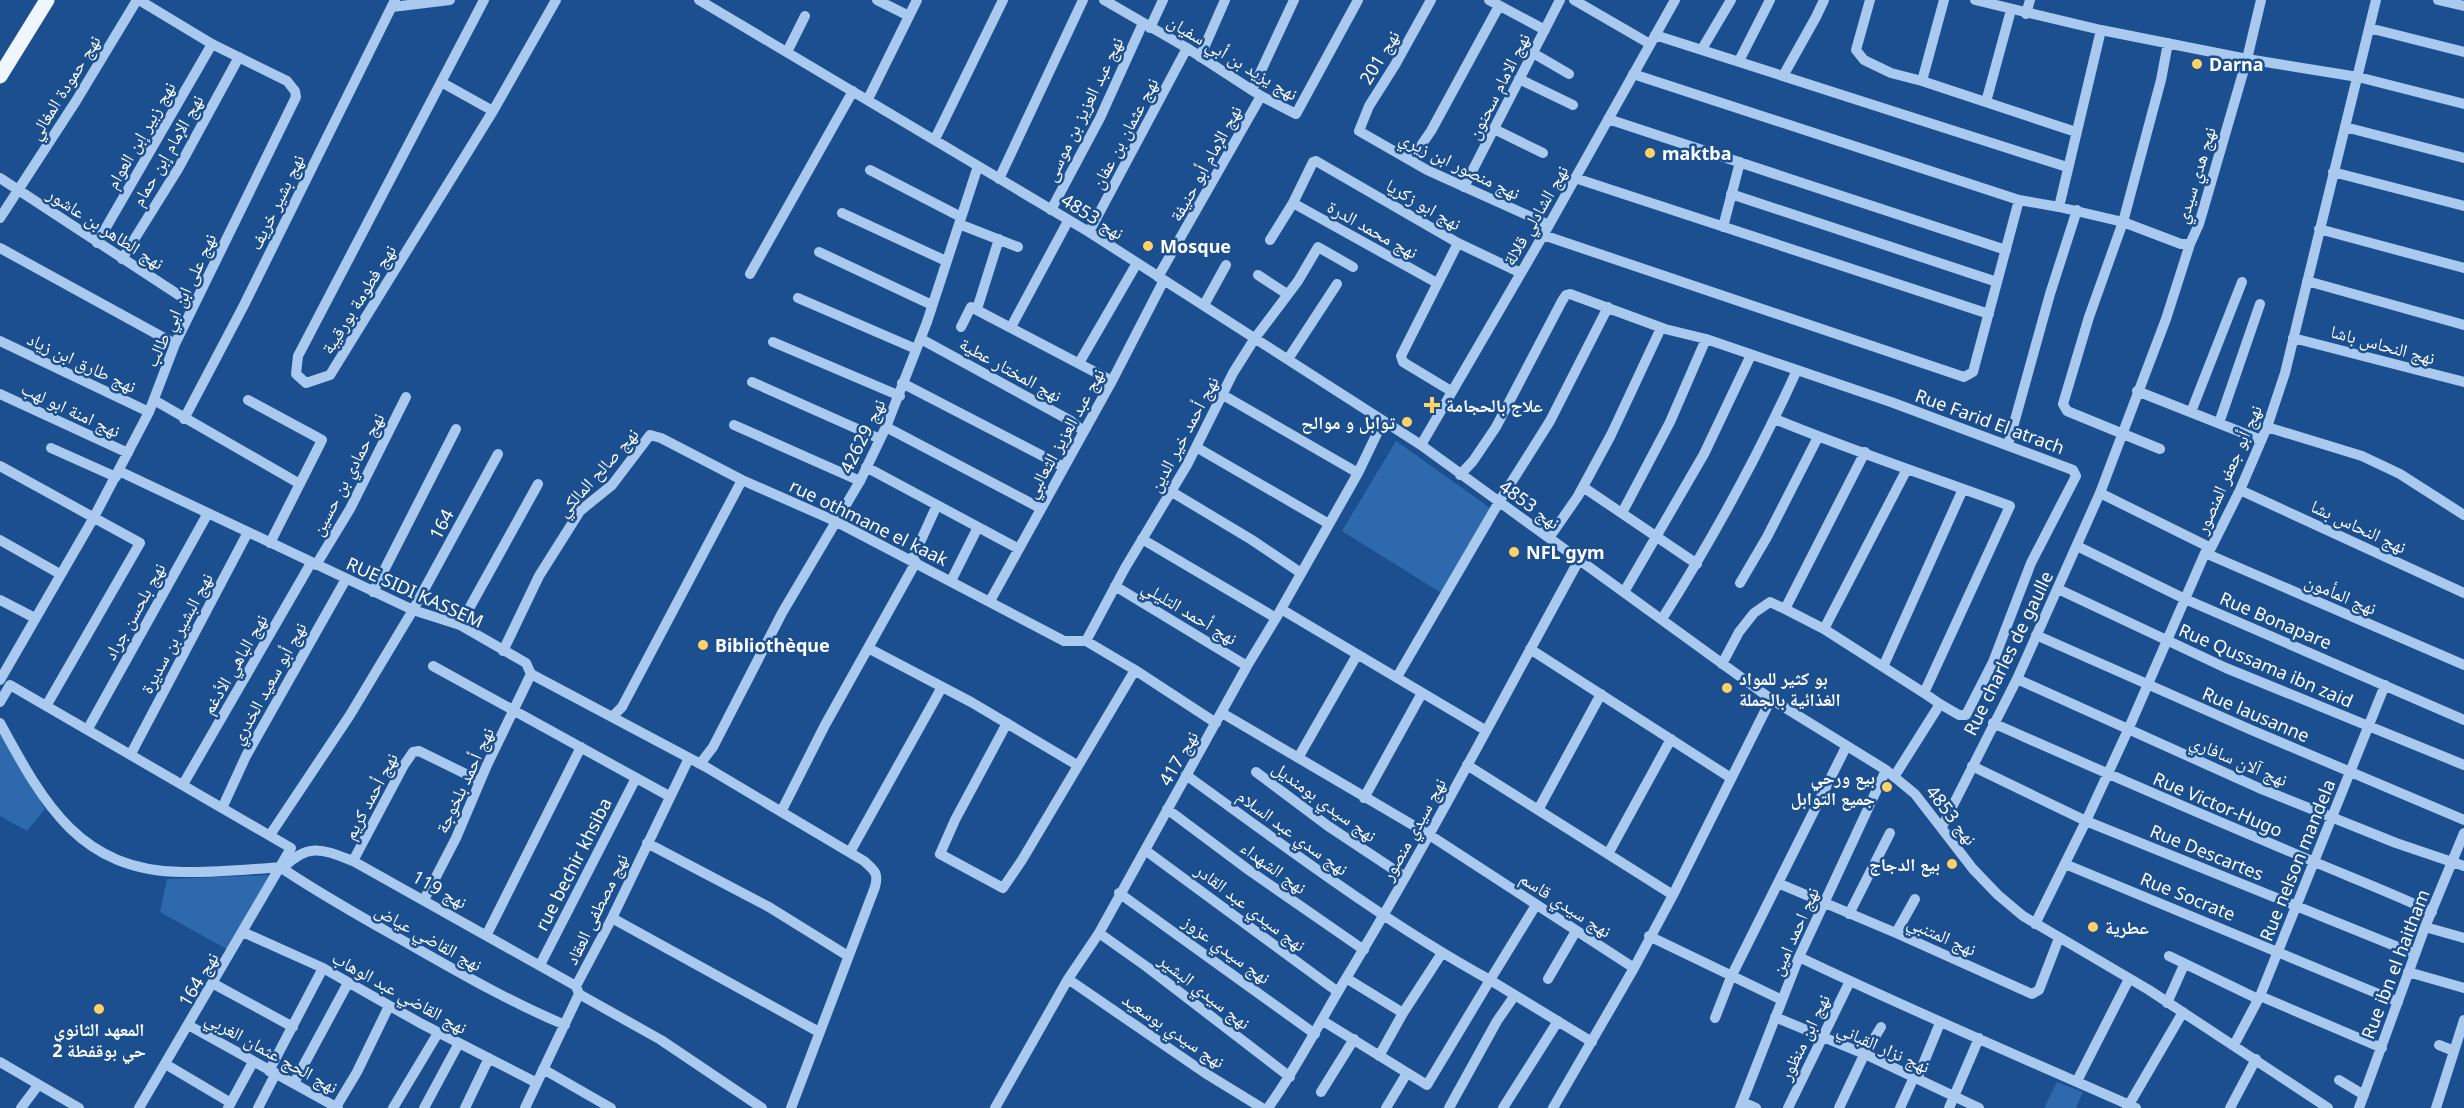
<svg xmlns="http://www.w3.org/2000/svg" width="2464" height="1108" viewBox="0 0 2464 1108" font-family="'Noto Sans','Noto Naskh Arabic',sans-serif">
<rect width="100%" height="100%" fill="#1b4f8f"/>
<!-- green -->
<path fill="#2e69ad" d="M1396,441L1493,510L1443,594L1342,531Z
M0,731L45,809L27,831L0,816Z
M272,875L230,951L160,912L167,879Z
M2057,1082L2083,1092L2076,1108H2044Z"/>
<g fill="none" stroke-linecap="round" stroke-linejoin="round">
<!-- minor -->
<path stroke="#a9c9ee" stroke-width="10" d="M484,0L298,356L296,374L306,383L330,375L493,111L556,0
M699,0L1089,232L1421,445L1771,699L1886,770L1915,794L1973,869L1998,895L2023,916L2149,990L2328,1108
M877,0L909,16
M1104,0L1187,48L1261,96L1296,114L1358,0
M1431,0L1395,65L1369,106L1359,131L1427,170L1549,225
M1489,0L1545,30
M1574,0L1650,44
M1870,0L1856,50L1864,60L1891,73L1922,81L2076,132
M1975,0L2101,30L2247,59L2358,77L2464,104
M2438,0L2464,6
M392,7L450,0
M2026,14L2030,0
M1150,28L1163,0
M2369,28L2464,52
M2101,30L2059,207L2123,222L2181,244H2190L2199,224L2247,59L2261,0
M1655,35L2067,167
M1702,49L1731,0
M787,52L805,16
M1533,53L1569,74
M1200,57L1225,0
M1739,61L1770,0
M1633,74L2019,200L2059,207
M1783,76L1816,17L1824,0
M1519,79L1573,105
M1922,81L1944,0
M441,82L493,111
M1252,90L1294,0
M868,99L917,0
M1986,102L2011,10
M1608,119L2006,250
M2345,127L2464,158
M1494,129L1543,153
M935,139L1003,0
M1411,160L1431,131L1499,6
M870,170L961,217
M2333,172L2464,206
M0,178L194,305
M1575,178L1989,314
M999,179L1083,0
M1464,187L1560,0
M1731,194L1997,282
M1293,203L1437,283
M1051,210L1100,118L1143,23
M842,213L946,261
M0,218L76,101L137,0
M959,224L1018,247
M1723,227L1740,162
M2319,229L2464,268
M1089,232L1187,48
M1543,235L1964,377L1973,372L2019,200
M1270,240L1293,203L1313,162L1316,161L1458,243L1521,273
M97,243L212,44
M0,248L175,344
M819,252L932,305
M122,259L178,169L239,57
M750,274L853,91
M1258,275L1287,294
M1158,277L1261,96
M2307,281L2464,325
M798,298L916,349
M1204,305L1226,265
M977,309L999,239
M961,327L971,307L1112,381
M1011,327L1068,221
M2293,338L2464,382
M921,339L1071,421L1083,431
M0,341L149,412
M773,342L900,396
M1288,359L1337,284
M1079,363L1137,263
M752,382L880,439
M902,383L1064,467
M1451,391L1403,362L1401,356L1458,243
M2137,391L2261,440
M0,394L128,453
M1223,395L1358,473
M154,400L300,484
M248,400L322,440L270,543
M2191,412L2242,282
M184,419L244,305L395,0
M1775,419C1852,451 1932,477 2010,506L1924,693L1940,704
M2219,423L2260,304
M734,425L860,481
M886,427L1040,508
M2267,427L2362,456L2400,474L2464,515
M1421,445L1549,225L1675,0
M2008,445L2050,294L2077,210
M1196,447L1329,524
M51,448L116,477
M2160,449L2067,411L2063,404L2089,317L2123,222L2161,80L2168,43
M0,466L140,543L49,701
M866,467L1019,549
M119,471L413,610L460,625L526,663L531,674L706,767L864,861C874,870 879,873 875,887L791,1108
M1460,475L1473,461L1496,427L1562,301L1566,295L1570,294L1665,329L1706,339L1891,402L2073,470L2076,476L2031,563L1993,662L1966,715H1959L1940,704L1894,777
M1583,487L1697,564
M2240,490L2464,593
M1172,492L1252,540L1301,573
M2100,493L2211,548
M1622,513L1670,422L1706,339
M1549,538L1578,496L1611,435L1661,328
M1142,539L1276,618
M0,540L60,574
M2077,546L2185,599L2464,720
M2205,553L2464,665
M912,560L937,505
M316,565L350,509L406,397
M951,581L978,527
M1740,583L1767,537L1818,437
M1115,586L1247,666
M2058,589L2226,668L2464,765
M373,592L456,429
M1624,592L1704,454L1751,355
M0,600L35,618
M990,601L1113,379L1164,280
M1281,609L1485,730
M1785,609L1824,629L1924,693
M1662,619C1712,540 1758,456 1797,370
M460,625L538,484
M1824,629L1907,469
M2036,635L2249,729L2464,820
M1086,641L1125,568L1187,465L1233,373L1255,338L1298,281L1318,247L1353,267
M868,648L971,702L1077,765
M1530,649L1731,778
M503,651L539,576L580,511L612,485L650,435L661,438L742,480
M1722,664L1739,632L1754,613L1770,602L1785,609L1865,452
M433,666L669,796
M1883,667L1963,489
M1397,677L1499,502L1550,421L1608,307
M2017,679L2259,788L2396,843L2464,866
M0,680L93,519L149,412L175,344L296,97L295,91L287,81L212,44L139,0
M0,702L10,685L291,848L139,1108
M1222,713L1428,834L1634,968L1673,895L1771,699
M612,717L622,707L742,480L835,521L1064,641H1086L1135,670L1216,723
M0,723C44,804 80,871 183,872C217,873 250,869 284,867
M1007,723L955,820L940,854L1003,888L1022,860L1135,670
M1993,723C2094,768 2196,812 2298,855C2342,874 2388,891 2432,912
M90,725L208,513
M133,750L248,532
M1298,758L1357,655
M700,764L713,747L782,613L860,481L886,427L927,322L978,166
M1467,765L1673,895
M1972,766L2086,821L2415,954
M1256,772L1328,826L1405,877
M1186,775C1286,847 1383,921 1490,980L1427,1085L1323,1021
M185,781L311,563
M1364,798L1422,693
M224,804L246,756L346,579
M1167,809L1250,871L1364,950
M782,810L825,725L916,562
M1538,810L1601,694
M1942,827L2017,679L2100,493L2166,319L2190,244
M272,832L350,715L413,610L498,454
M647,843L769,907L848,956
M1145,850L1338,992
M850,852L942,687
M1608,854L1671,739
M353,861L404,765L413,752L419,751L480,781
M2065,864L2398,1002
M284,867C309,842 324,850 353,861L576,986
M283,869C319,893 356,914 393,935C450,967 505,1000 565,1025
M1778,883L1896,933L2032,994L2039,990L2059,938
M1119,893L1315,1034
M424,900L456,838L487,765L531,674
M1536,905L1490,980L1592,1042
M1849,914L1890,833
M612,918L819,1032
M2035,924L2086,821L2128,730L2205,553L2211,548L2240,490L2267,427L2285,373L2376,0
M2425,927L2464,938
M245,933L323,968L420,1023L537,1083
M1099,933L1147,967L1290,1077
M1896,933L1915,899
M487,934L581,747
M1649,936L1782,1000
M2169,956L2258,999
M1799,957C1910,1010 2023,1058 2136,1108
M540,965L636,778
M2408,972L2464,988
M1346,978L1403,1013
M1068,979L1205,1073L1262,1108
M1548,979L1576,931
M214,984L293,1027
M579,994L661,1040L762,1108
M2260,996L2382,1048
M2167,1003L2184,965
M1775,1017L1869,1056L1979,1108
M1715,1018L1731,977L1846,747
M190,1026L338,1108
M2234,1045L2260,996L2385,685
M2439,1045L2454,1051
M1379,1056L1403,1013L1442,953
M0,1062L79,1108
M167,1065L231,1103
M543,1069L611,1108
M269,1071L323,968
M1917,1079L1940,1023
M2339,1080L2364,1095
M2077,1081L2129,979
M294,1083L348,983
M1321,1092L1354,1039
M1743,1102L1756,1108
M336,1107L357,1072L389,1006
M21,1108L36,1088
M228,1108L253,1062
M258,1108L276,1073
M393,1108L438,1033
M424,1108L459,1043
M465,1108L489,1058
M525,1108L579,994L576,986L612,918L689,758
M995,1108L1068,979L1099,933L1247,666L1276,618L1358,473L1383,421
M1268,1108C1298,1066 1319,1023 1345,980C1428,843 1502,700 1579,560
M1386,1108L1407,1073
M1449,1108L1497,1021L1515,995
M1503,1108L1558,1021
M1553,1108L1634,968
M1740,1108L1799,957L1886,770
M1788,1108L1850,981
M1839,1108L1864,1055L1881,1027
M1900,1108L1914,1077
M1949,1108L1979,1038
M2127,1108L2183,1012
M2230,1108L2256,1059
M2359,1108L2425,927L2464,833
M2436,1108L2464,1020"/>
<!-- major -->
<path stroke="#f0f6ff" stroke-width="15" d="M0,76L47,0"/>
</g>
<!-- markers -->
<g fill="#ffd166" stroke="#1b4f8f" stroke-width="2">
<circle cx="2197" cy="64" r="6"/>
<circle cx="1650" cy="153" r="6"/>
<circle cx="1148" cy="246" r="6"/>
<path d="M1429 396h6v6h6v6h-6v6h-6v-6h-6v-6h6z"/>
<circle cx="1407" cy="422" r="6"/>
<circle cx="1514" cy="552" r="6"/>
<circle cx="703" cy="645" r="6"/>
<circle cx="1727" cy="688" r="6"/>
<circle cx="1887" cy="787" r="6"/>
<circle cx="1952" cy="864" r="6"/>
<circle cx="2093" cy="927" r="6"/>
<circle cx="99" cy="1009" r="6"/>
</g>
<g text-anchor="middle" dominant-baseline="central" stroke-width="5" stroke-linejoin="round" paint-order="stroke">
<!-- street labels -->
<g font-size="18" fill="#fff" stroke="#1b4f8f">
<text transform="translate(1233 57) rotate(31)">نهج يزيد بن أبي سفيان</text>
<text transform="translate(1379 57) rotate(-59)">نهج 201</text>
<text transform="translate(1498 86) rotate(-63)">نهج الامام سحنون</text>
<text transform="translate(64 87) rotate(-58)">نهج حمودة المغالي</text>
<text transform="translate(1083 109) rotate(-64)">نهج عبد العزيز بن موسى</text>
<text transform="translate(1124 133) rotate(-62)">نهج عثمان بن عفان</text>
<text transform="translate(140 135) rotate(-60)">نهج زبير إبن العوام</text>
<text transform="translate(167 150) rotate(-60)">نهج الإمام إبن حمام</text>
<text transform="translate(1205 163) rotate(-61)">نهج الإمام أبو حنيفة</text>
<text transform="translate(1460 165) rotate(26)">نهج منصور ابن زيري</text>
<text transform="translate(2195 175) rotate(-73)">نهج هدي سيدي</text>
<text transform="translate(276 202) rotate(-64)">نهج بشير خريف</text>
<text transform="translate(1424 204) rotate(30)">نهج ابو زكريا</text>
<text transform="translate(1535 215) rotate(-60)">نهج الشادلي قلالة</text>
<text transform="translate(1093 216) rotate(32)">نهج 4853</text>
<text transform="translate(106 228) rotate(33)">نهج الطاهر بن عاشور</text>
<text transform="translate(1373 229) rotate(29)">نهج محمد الدرة</text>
<text transform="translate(358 299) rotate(-58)">نهج فطومة بورقيبة</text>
<text transform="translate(180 300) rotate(-65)">نهج على ابن ابي طالب</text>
<text transform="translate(2383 344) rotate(15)">نهج النحاس باشا</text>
<text transform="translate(82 362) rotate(25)">نهج طارق ابن زياد</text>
<text transform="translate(1011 369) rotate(29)">نهج المختار عطية</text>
<text transform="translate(71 409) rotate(25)">نهج امنة ابو لهب</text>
<text transform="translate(1990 421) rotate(20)">Rue Farid El atrach</text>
<text transform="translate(1064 433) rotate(-61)">نهج عبد العزيز الثعالبي</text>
<text transform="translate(1183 434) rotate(-62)">نهج أحمد خير الدين</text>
<text transform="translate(862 436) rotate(-64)">نهج 42629</text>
<text transform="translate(2228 469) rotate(-66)">نهج أبو جعفر المنصور</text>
<text transform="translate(597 472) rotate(-48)">نهج صالح المالكي</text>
<text transform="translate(347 474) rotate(-62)">نهج حمادي بن حسين</text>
<text transform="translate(1530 504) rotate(36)">نهج 4853</text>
<text transform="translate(869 522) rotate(26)">rue othmane el kaak</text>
<text transform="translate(441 524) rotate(-62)">164</text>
<text transform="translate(2359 526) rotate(25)">نهج النحاس بشا</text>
<text transform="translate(415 592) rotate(24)">RUE SIDI KASSEM</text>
<text transform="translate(2341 594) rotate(23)">نهج المأمون</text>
<text transform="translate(134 611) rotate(-61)">نهج بلحسن جراد</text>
<text transform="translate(1190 612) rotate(31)">نهج أحمد التليلي</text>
<text transform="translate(2276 620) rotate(23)">Rue Bonapare</text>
<text transform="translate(176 633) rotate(-62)">نهج البشير بن سديرة</text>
<text transform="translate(2008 653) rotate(-64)">Rue charles de gaulle</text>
<text transform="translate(234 664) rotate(-60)">نهج الباهي الأدغم</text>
<text transform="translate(2266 665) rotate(23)">Rue Qussama ibn zaid</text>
<text transform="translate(268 683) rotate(-61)">نهج أبو سعيد الخدري</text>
<text transform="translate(2256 714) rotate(23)">Rue lausanne</text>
<text transform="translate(1178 758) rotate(-60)">نهج 417</text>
<text transform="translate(2239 760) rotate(23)">نهج آلان سافاري</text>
<text transform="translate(464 780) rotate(-65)">نهج أحمد بلخوجة</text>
<text transform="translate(370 796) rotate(-62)">نهج أحمد كريم</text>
<text transform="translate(1325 801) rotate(36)">نهج سيدي بومنديل</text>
<text transform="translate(2218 804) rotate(23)">Rue Victor-Hugo</text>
<text transform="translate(1952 815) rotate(52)">نهج 4853</text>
<text transform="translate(1413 829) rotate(-61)">نهج سيدي منصور</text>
<text transform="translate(1293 832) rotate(36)">نهج سدي عبد السلام</text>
<text transform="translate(2207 852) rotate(22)">Rue Descartes</text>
<text transform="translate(2297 860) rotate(-68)">Rue nelson mandela</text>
<text transform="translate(573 864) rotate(-63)">rue bechir khsiba</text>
<text transform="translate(1274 867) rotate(36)">نهج الشهداء</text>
<text transform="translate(440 889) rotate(29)">نهج 119</text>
<text transform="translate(2188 896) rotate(22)">Rue Socrate</text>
<text transform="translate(1566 904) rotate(33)">نهج سيدي قاسم</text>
<text transform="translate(1251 907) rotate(37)">نهج سيدي عبد القادر</text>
<text transform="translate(596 909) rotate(-64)">نهج مصطفى العقاد</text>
<text transform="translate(1794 931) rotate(-66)">نهج احمد امين</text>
<text transform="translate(1942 935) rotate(24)">نهج المتنبي</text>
<text transform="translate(429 937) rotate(29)">نهج القاضي عياض</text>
<text transform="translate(1227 949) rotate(36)">نهج سيدي عزوز</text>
<text transform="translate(2395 964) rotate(-69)">Rue ibn el haitham</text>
<text transform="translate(198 979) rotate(-59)">نهج 164</text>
<text transform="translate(1205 991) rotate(38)">نهج سيدي البشير</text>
<text transform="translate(400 992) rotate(29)">نهج القاضي عبد الوهاب</text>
<text transform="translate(1174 1030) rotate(34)">نهج سيدي بوسعيد</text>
<text transform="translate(1804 1037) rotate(-64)">نهج ابن منظور</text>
<text transform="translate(1884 1047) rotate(24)">نهج نزار القباني</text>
<text transform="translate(272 1052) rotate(29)">نهج الحج عثمان الغربي</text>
</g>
<!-- poi labels -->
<g font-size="18" font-weight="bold" fill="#fff" stroke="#1b4f8f" text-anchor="start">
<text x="2209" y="64">Darna</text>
<text x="1662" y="153">maktba</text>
<text x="1160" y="246">Mosque</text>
<text x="1446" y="405">علاج بالحجامة</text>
<text x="1395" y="422" text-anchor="end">توابل و موالح</text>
<text x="1526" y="552">NFL gym</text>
<text x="715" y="645">Bibliothèque</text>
<text x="1739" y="678">بو كثير للمواد<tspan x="1739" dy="21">الغذائية بالجملة</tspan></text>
<text x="1875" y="777" text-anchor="end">بيع ورحي<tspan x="1875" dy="21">جميع التوابل</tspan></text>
<text x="1940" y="864" text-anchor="end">بيع الدجاج</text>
<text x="2105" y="927">عطرية</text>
<text x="99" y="1029" text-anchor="middle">المعهد الثانوي<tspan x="99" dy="21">حي بوقفطة 2</tspan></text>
</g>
</g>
</svg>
